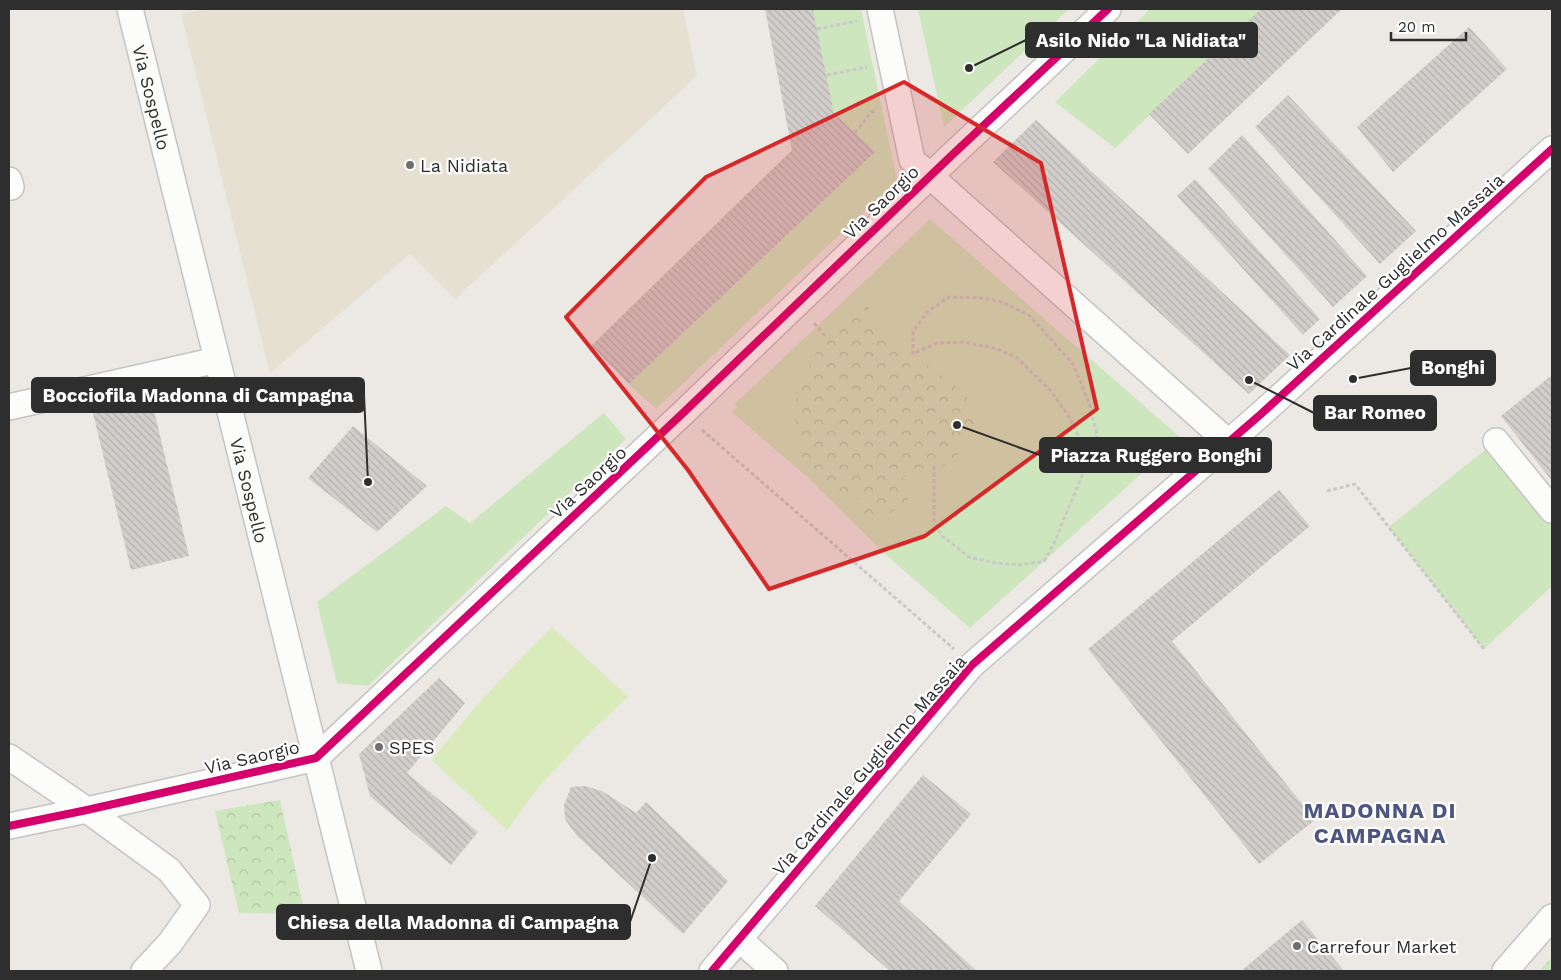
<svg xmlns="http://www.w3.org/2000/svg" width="1561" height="980" viewBox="0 0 1561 980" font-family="'Work Sans',sans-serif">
<defs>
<pattern id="park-crowns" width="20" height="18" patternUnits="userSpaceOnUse" patternTransform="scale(1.25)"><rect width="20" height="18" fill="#cee6be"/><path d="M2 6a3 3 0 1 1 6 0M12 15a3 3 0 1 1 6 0" fill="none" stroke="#b1c6a4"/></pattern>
<pattern id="building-back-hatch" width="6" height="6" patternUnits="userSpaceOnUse" patternTransform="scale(1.25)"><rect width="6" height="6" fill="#d1cecb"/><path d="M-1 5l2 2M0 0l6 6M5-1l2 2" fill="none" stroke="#b4b1af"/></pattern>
</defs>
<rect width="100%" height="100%" fill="#ece8e4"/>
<!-- education -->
<path fill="#e6e0d3" d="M207,9H683L697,76L455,299L410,254L270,373L181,14Z"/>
<!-- grass -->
<path fill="#cee6be" d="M813,9H861L897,180L656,409L629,384L875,152L834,113Z
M918,9H1069L944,127Z
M1150,9H1262L1115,148L1055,102Z
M930,219L1181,438L970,628L887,556L806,476L732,412L737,407L735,404Z
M604,413L626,439L368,686L337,683L317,602L446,506L470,523Z
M1496,441L1552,510V586L1484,649L1389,527Z"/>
<!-- park -->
<path fill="url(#park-crowns)" d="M868,306L893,350L913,354L966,394L977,426L951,465L934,466L903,477L908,500L871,527L865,517L861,500L839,491L818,475L801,455L794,429L797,391L825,336Z
M280,800L305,914L239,913L215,811Z
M1552,957V971H1539Z"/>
<!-- pitch -->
<path fill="#d9eabb" d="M552,627L628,697L586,736L537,789L507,830L432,760C469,712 509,669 552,627Z"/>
<!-- building -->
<path fill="url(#building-back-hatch)" d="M765,9H813L834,113L875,152L629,384L591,346L792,150Z
M1261,9H1342L1188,154L1149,114Z
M1469,27L1507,69L1393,172L1357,127Z
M1288,95L1416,231L1380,264L1255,127Z
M1036,120L1290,355L1249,394L993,162Z
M1242,135L1367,276L1333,307L1208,169Z
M1195,179L1320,319L1303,335L1177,196Z
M1552,375V481L1501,416Z
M148,386L189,556L131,570L90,401Z
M353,426L427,486L377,532L308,478Z
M1279,490L1310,526L1172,641L1315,820L1259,864L1088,649Z
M439,678L465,703L407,773L478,832L451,865L370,796L359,754Z
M923,775L971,814L899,901L977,971H890L815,906Z
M585,786L602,791L636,813L646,802L728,881L683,934L576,835L565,819L564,805L571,787Z
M1302,920L1344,971H1241Z"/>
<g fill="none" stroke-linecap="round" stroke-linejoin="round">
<defs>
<g id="minor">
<path id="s1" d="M130,9L369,971"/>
<path d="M880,9L912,160L1228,442"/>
<path d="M9,180L11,187H9"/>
<path d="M9,407L217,360"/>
<path d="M1496,441L1552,510"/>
<path d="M9,757L87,810L169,870L197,905L170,943L144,971"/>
<path d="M9,826L87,810L316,758L683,413L951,156L1108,9"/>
<path d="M739,939L775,971"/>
<path d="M712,971L972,665L1261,414L1552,149"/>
<path d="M1505,971L1552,917"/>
</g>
</defs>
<!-- minor casing -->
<use href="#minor" stroke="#c5c4c5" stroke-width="28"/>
<!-- path -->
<path stroke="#c9c9c8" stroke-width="3" stroke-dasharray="4 2.5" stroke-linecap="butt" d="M817,29L857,21
M827,75L867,67
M855,133L871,112L876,111
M814,323L825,336
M702,430L954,649
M934,466V520L941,535L969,557L996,563L1021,565L1044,561L1054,543L1084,471L1097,461V435L1090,406L1073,364L1029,315L1002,302L981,298L949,297L927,312L913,332V354L937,343L963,342L997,349L1016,357L1050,390L1070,418L1082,444L1084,471
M1327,491L1355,484L1484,649"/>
<!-- minor -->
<use href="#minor" stroke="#fcfcfb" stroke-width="25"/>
<defs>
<path id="cycleway" d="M9,826L87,810L316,758L683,413L951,156L1108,9
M712,971L972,665L1261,414L1552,149"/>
</defs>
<!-- cycleway casing -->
<use href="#cycleway" stroke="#fff" stroke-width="11"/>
<!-- cycleway -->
<use href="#cycleway" stroke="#d6006c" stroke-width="8"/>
</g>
<!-- marked area -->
<path fill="#d62828" fill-opacity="0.2" stroke="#d62828" stroke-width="4" stroke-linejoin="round" d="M904,82L1041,163L1097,409L925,536L769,589L688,470L566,317L706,177Z"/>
<!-- markers -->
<g fill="#706f6e" stroke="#fff" stroke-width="2">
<circle cx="410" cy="165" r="5"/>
<circle cx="379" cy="747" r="5"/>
<circle cx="1297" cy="946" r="5"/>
</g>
<g text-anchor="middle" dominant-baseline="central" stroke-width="4.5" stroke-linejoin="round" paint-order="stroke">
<!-- street labels -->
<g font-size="18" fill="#2e2e2e" stroke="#fff">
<text stroke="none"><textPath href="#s1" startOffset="91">Via Sospello</textPath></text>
<text transform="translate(881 202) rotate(-44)">Via Saorgio</text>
<text transform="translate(1395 272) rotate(-42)">Via Cardinale Guglielmo Massaia</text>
<text transform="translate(588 482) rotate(-43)">Via Saorgio</text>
<text stroke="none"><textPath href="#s1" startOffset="496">Via Sospello</textPath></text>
<text transform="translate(252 757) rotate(-13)">Via Saorgio</text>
<text transform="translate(869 765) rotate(-49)">Via Cardinale Guglielmo Massaia</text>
</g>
<!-- poi labels -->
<g font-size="18" fill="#2e2e2e" stroke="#fff" text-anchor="start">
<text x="420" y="165">La Nidiata</text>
<text x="389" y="747">SPES</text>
<text x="1307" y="946">Carrefour Market</text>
</g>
<!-- district labels -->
<g font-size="22" font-weight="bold" letter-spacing="1" fill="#4d5680" stroke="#fff">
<text x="1380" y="810">MADONNA DI<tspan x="1380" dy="25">CAMPAGNA</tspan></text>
</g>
</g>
<!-- callouts -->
<path fill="none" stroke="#2e2e2e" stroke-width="2" d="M969 68L1026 40M1353 379L1411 368M368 482L364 395M1249 380L1314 413M957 425L1040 455M652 858L630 922"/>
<g fill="#2e2e2e" stroke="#fff" stroke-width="2">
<circle cx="969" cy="68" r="5"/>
<circle cx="1353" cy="379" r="5"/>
<circle cx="368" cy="482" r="5"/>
<circle cx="1249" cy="380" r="5"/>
<circle cx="957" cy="425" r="5"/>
<circle cx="652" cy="858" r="5"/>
</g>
<g fill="#2e2e2e" stroke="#2e2e2e" stroke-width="2">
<rect x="1026" y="23" width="231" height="34" rx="5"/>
<rect x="1411" y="351" width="84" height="34" rx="5"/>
<rect x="32" y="378" width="332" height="34" rx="5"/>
<rect x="1314" y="396" width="122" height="34" rx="5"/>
<rect x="1040" y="438" width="231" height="34" rx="5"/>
<rect x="277" y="905" width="353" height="34" rx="5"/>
</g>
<g font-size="19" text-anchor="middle" font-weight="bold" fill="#fff">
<text x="1141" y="47">Asilo Nido "La Nidiata"</text>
<text x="1453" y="374">Bonghi</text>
<text x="198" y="402">Bocciofila Madonna di Campagna</text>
<text x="1375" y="419">Bar Romeo</text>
<text x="1156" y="462">Piazza Ruggero Bonghi</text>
<text x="453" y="929">Chiesa della Madonna di Campagna</text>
</g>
<!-- border -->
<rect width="1561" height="980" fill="none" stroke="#2e2e2e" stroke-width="20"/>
<!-- scale -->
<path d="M1391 32v8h75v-8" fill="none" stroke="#2e2e2e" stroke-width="2.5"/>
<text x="1398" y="32" font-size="15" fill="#2e2e2e" stroke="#ffffff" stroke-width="4" paint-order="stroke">20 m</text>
</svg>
